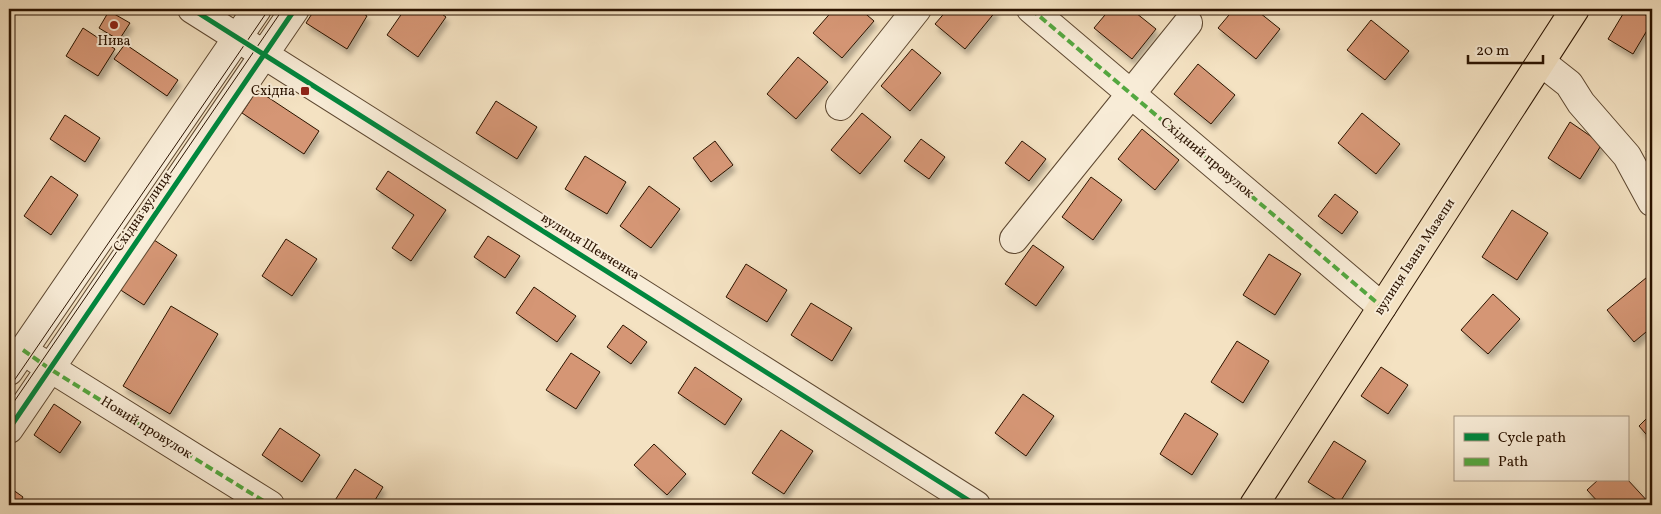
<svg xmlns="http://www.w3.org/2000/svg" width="1661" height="514" viewBox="0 0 1661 514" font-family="Vollkorn,serif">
<defs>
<filter id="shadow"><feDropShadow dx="3" dy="5.5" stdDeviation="2.5" flood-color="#0004"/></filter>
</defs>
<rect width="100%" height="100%" fill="#f4e2c2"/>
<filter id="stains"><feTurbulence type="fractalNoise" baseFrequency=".004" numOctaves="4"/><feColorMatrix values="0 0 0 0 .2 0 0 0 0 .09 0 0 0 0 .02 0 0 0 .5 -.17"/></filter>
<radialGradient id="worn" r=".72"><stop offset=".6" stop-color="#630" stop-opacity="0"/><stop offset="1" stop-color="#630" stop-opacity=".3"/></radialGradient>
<!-- building -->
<path fill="#d59674" stroke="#2b1300" filter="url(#shadow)" d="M315,9H355L367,16L347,49L306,23Z
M405,9H435L446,17L418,57L387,35Z
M834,9H860L874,21L842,58L813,33Z
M948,9H993L996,11L965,49L935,24Z
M1110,9H1131L1156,29L1132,59L1094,28Z
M1234,9H1255L1280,29L1256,59L1218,28Z
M1626,9H1636L1652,19V22L1633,54L1608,39Z
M109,11L130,23L119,40L99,28Z
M1371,20L1409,51L1385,80L1347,50Z
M83,28L115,49L98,76L66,56Z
M125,44L178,80L167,96L114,59Z
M912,49L941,73L910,111L881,86Z
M798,57L828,82L796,119L767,94Z
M1198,64L1235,95L1211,124L1174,94Z
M257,90L319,131L304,154L242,113Z
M496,101L537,127L517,159L476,133Z
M862,113L891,137L860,174L831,150Z
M1362,113L1400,144L1376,174L1338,143Z
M65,115L100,138L85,162L50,139Z
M1570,122L1602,144L1580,179L1548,158Z
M1142,129L1179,160L1155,190L1118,159Z
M921,139L945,157L929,179L904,161Z
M715,141L733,165L711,182L693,158Z
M1022,141L1046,159L1029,181L1005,163Z
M1652,147V161L1646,151Z
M585,156L626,182L607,214L565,189Z
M388,171L446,210L411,261L392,248L414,215L376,189Z
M51,176L78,195L51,235L24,216Z
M1091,177L1122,200L1093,240L1062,217Z
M649,186L680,209L651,248L620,226Z
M1335,194L1358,212L1342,234L1318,216Z
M1512,210L1548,233L1517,280L1482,257Z
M488,236L520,256L505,278L474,257Z
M151,238L177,255L144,305L119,289Z
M286,239L317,259L292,296L262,276Z
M1033,245L1064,267L1036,306L1005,284Z
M1269,254L1301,274L1275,315L1243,295Z
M746,264L787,290L767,322L726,297Z
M1652,273V327L1634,342L1607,310Z
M534,287L576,316L557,342L516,313Z
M1493,294L1520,319L1488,354L1461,330Z
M811,303L852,328L832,361L791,335Z
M171,306L218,334L170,414L123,386Z
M623,325L647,342L631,364L607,347Z
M1237,341L1269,361L1243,403L1211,382Z
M571,353L600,372L576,409L546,390Z
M695,367L742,399L725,425L678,393Z
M1381,367L1408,385L1388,414L1361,396Z
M1023,394L1054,416L1026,456L995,433Z
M54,404L81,422L60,453L34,435Z
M1185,413L1218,434L1192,475L1160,454Z
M1652,413V441L1639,426Z
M280,428L320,455L302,482L262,455Z
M781,430L813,451L784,494L752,473Z
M1334,441L1366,461L1340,502L1308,482Z
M654,444L686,474L667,495L634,465Z
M355,469L383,487L372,505H332Z
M1627,479L1651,505H1601L1587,490L1598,480Z
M9,487L23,497L18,505H9Z"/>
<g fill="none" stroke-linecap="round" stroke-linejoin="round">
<defs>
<path id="minor" d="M192,9L976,505
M1031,9L1382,307
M1541,62L1569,84L1581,103L1627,156L1652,202
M840,106L917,9
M1014,239L1188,23
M36,359L270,505
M9,371L257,9
M9,429L295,9"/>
<path id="major" d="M1254,505L1575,9"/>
</defs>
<!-- minor casing -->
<use href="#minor" stroke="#5d4730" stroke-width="30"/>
<!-- major casing -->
<use href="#major" stroke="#2b1300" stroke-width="30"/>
<!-- minor -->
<use href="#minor" stroke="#f8ecd7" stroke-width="28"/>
<!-- major -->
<use href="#major" stroke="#f4e2c2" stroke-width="28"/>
<!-- tram -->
<path stroke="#2b1300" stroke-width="1" d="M9,388L269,9
M9,409L283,9"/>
<!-- quiet -->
<path stroke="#54a840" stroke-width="4" stroke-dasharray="8 4" stroke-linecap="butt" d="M1031,9L1382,307
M23,350L50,369L270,505"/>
<defs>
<path id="cycleway" d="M192,9L976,505
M9,429L295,9"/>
</defs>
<!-- cycleway casing -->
<use href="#cycleway" stroke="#f8ecd7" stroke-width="8"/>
<!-- cycleway -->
<use href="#cycleway" stroke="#00873e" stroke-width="5"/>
</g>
<!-- markers -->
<g fill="#8f2418" stroke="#f8ecd7" stroke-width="2">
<circle cx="114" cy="25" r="5"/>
<rect x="300" y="86" width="10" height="10" rx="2.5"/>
</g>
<g text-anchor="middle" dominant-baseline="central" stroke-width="4" stroke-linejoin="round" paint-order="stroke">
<!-- poi labels -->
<g font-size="14" fill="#2b1300" stroke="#f8ecd7">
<text x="114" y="41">Нива</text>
<text x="295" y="91" text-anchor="end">Східна</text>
</g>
<!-- street labels -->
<g font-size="14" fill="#2b1300" stroke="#f8ecd7">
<text transform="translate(1207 158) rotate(40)">Східний провулок</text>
<text transform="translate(143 212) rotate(-56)">Східна вулиця</text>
<text transform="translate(590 247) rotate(32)">вулиця Шевченка</text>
<text transform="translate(1415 257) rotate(-57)">вулиця Івана Мазепи</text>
<text transform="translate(146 428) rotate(32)">Новий провулок</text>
</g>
</g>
<!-- margin -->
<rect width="1661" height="514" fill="none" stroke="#f4e2c2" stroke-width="30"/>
<rect x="10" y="10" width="1641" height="494" fill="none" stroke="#2b1300" stroke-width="2.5"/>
<rect x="15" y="15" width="1631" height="484" fill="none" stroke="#2b1300"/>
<!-- legend -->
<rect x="1454" y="416" width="175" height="65" fill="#f8ecd7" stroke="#a69581"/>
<rect x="1464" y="433" width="25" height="8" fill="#00873e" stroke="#a69581"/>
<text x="1498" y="442" font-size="15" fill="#2b1300">Cycle path</text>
<rect x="1464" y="458" width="25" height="8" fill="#54a840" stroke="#a69581"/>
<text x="1498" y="466" font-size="15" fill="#2b1300">Path</text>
<!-- scale -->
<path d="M1468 55v8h75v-8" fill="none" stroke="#2b1300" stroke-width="2.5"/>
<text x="1476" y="55" font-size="15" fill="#2b1300" stroke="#f8ecd7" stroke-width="4" paint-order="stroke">20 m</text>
<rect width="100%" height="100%" filter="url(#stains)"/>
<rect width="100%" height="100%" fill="url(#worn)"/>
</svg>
